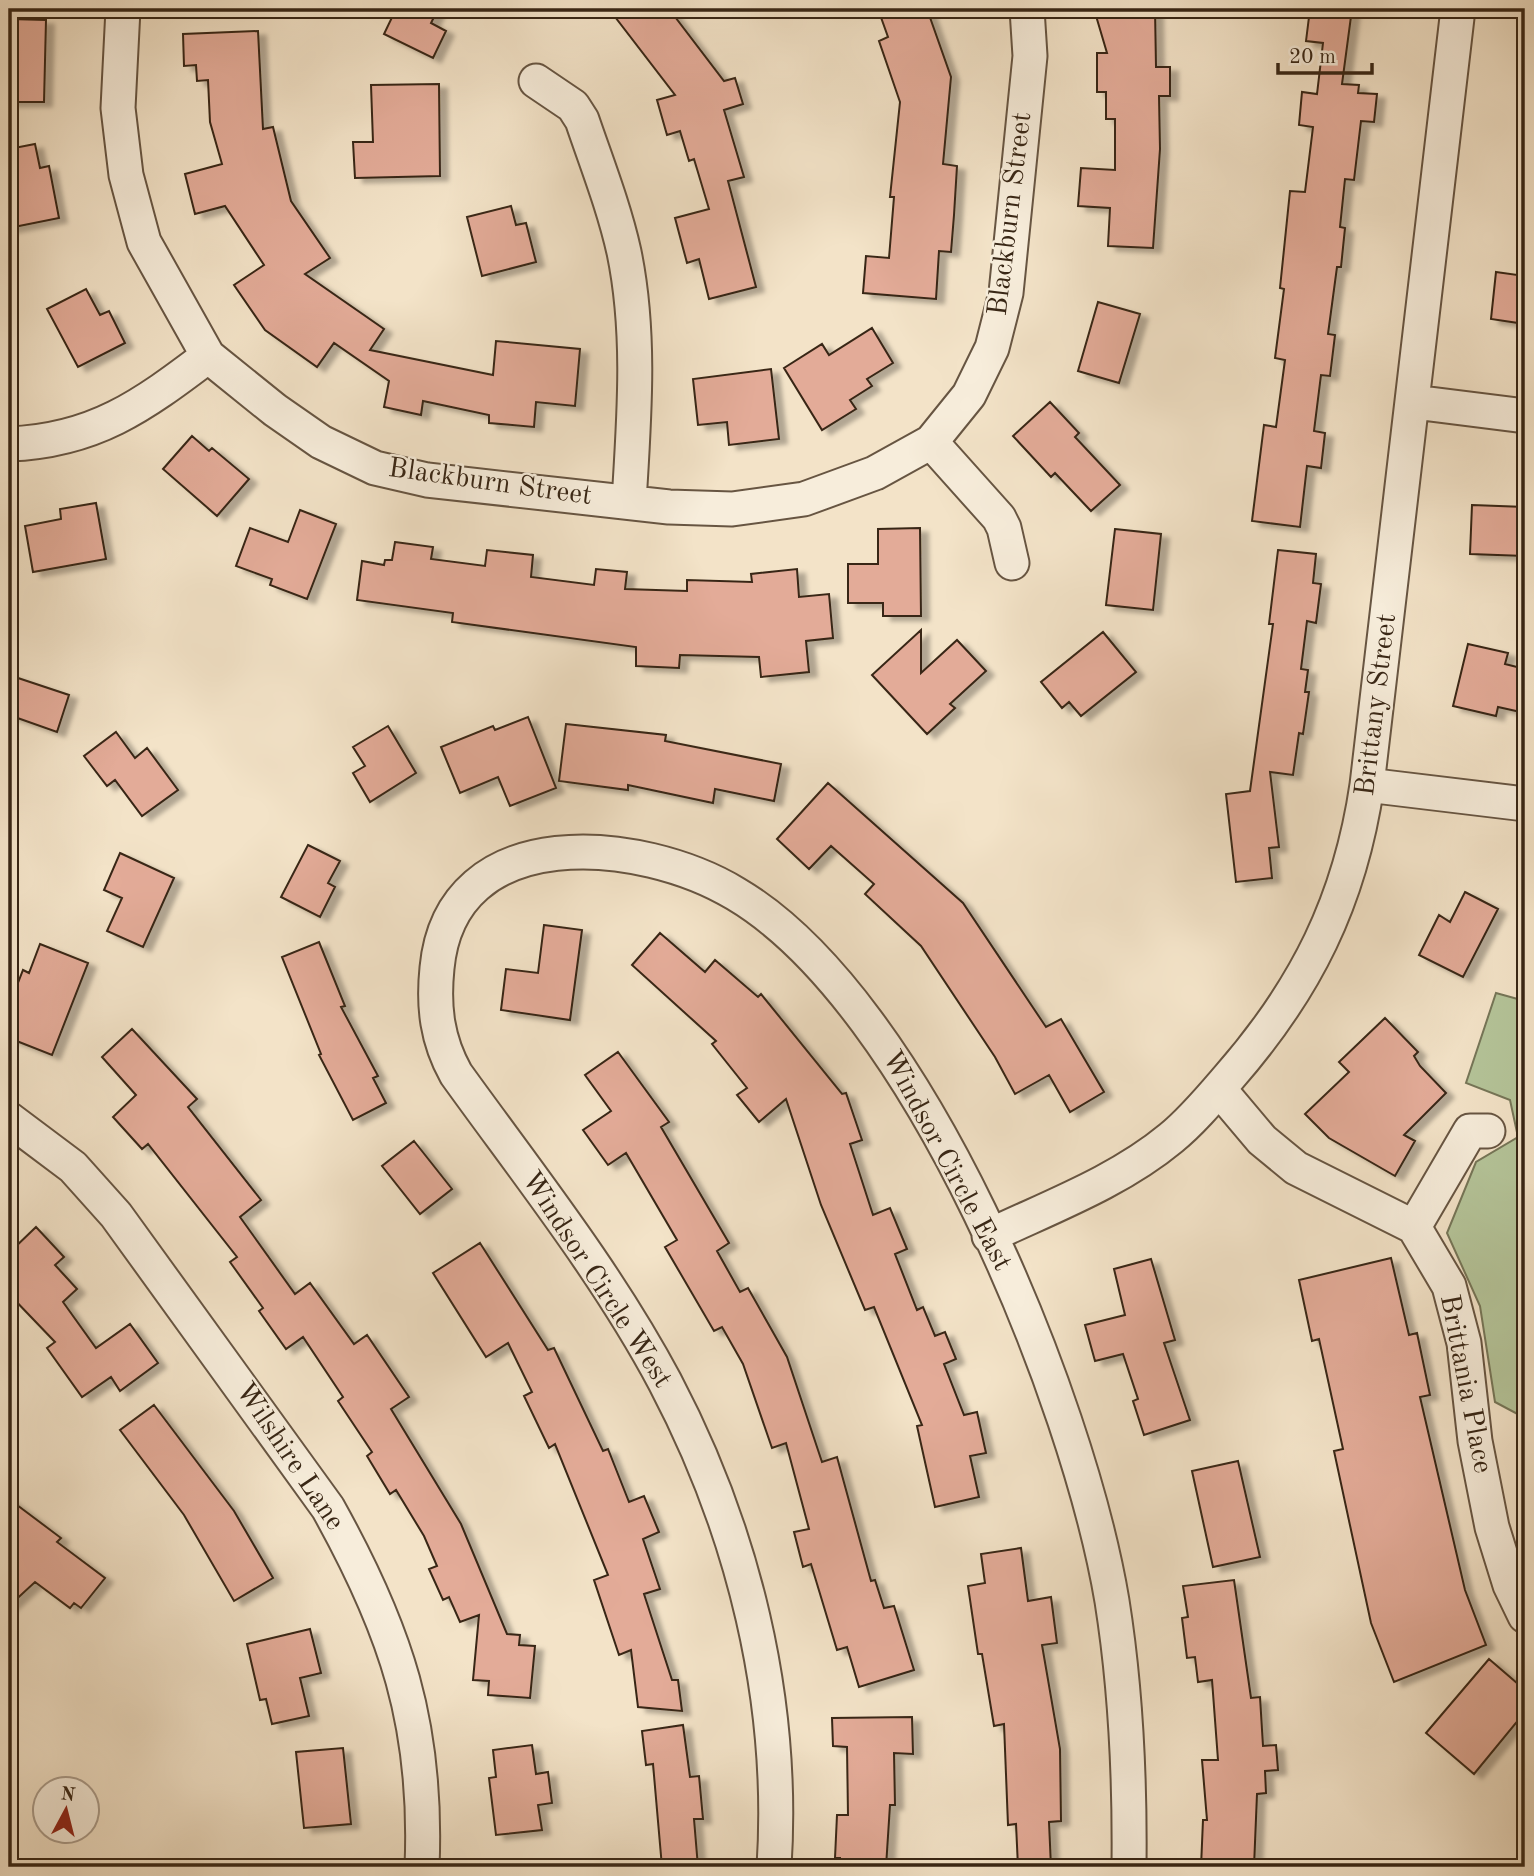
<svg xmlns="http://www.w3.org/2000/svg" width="1534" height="1876" viewBox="0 0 1534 1876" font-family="'Old Standard TT',serif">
<defs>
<filter id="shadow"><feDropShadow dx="8" dy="4.5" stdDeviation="2" flood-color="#0004"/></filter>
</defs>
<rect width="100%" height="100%" fill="#f3e3c8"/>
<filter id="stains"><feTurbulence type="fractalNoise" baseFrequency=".00286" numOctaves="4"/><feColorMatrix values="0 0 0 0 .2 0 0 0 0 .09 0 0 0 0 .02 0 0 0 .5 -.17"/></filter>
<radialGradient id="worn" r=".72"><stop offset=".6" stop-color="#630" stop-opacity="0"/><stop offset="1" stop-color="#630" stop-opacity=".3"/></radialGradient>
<!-- green -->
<path fill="#b5c59a" stroke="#767658" stroke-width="2" d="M1496,993L1525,1001V1418L1495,1402L1480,1306L1447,1233L1476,1162L1518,1137L1510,1100L1466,1083Z"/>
<!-- building -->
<path fill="#e3ab98" stroke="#382615" stroke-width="2" filter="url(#shadow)" d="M396,9H438L431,23L446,31L433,58L384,34Z
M609,9H669L724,81L735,78L743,104L724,110L744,177L728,181L756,287L709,299L699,259L687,263L675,218L709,209L694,159L689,161L680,131L667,135L657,100L675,95Z
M878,9H927L951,77L943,164L957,166L954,215L951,252L939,251L936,299L863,293L866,256L889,258L894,197H890L900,102L879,41L888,37Z
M1094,9H1155L1156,67H1170V96H1159L1160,149L1153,248L1108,246L1110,208L1078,206L1081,168L1115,170V119H1106V92H1097V53H1107Z
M1310,9H1352L1342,84L1359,85L1358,93L1377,94L1374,122L1361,121L1354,180L1345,179L1340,227L1345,228L1341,267H1337L1328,334L1335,335L1330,376L1321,375L1314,431L1325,433L1321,468L1307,466L1300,527L1252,521L1264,425L1276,427L1285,360L1275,358L1284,289L1280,288L1290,191L1305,192L1313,127L1299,125L1302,92L1317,94L1323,43L1306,41Z
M9,19L46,20L44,102H9Z
M258,31L263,129L273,127L291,201L330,258L305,274L384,329L370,350L493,375L496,341L580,349L575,406L536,402L534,427L489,423V415L423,401L421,415L384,407L389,381L334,343L317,367L265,330L234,285L264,265L225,206L195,214L185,174L222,164L210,122L208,80L197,81L196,65L184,66L183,34Z
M439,84L440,176L355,178L353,142H373L371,85Z
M35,144L40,168L49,166L59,218L9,228V149Z
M511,206L516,225L526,223L536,262L482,276L467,217Z
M1496,272L1525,276V324L1491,319Z
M86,289L100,315L109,311L125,343L78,367L47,309Z
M1098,302L1140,314L1119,383L1078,371Z
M872,328L893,363L867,379L872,386L850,400L856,409L822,430L784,368L822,344L829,355Z
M771,369L779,439L729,445L727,422L698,425L693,379Z
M1050,402L1079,433L1075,437L1120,485L1091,511L1055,473L1051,477L1013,436Z
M192,436L209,451L212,448L249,479L217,516L163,469Z
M96,503L106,559L33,572L25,526L61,519L60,509Z
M1472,505L1525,507V556L1470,554Z
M300,510L336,524L307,599L270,585L272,579L236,566L250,528L288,542Z
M920,528L921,616H883V603H848V564H878V529Z
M1115,529L1161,534L1153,610L1106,605Z
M395,542L433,547L431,559L485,566L487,550L533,555L531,577L594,585L596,569L627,572L625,589L687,591V580L752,582L751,574L797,569L799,597L829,594L833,638L806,641L809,672L761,677L759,657L680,655L679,668L636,666V647L452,622L453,613L357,600L362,561L384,565L385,560H392Z
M1278,550L1316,554L1313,583L1321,584L1316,623L1307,621L1301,669L1308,670L1305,692H1309L1303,734L1299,733L1293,775L1270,772L1279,847L1269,848L1272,878L1236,882L1226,794L1250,791L1273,624H1269Z
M921,630V673L957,640L986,671L950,704L955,708L927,734L872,675Z
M1103,632L1136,672L1081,716L1069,702L1062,708L1041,682Z
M1468,644L1508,653L1505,664L1525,669V713L1498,707L1496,716L1453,706Z
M9,675L69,695L57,732L9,715Z
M528,717L556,788L510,806L498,777L460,793L441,747L493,726L495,730Z
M566,724L666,735L665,741L781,764L774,801L715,789L713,803L628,785V790L559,781Z
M388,726L416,773L370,802L353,773L365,766L353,747Z
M116,732L135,758L147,748L178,790L142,816L115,780L107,786L84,756Z
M828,783L963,903L1046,1027L1061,1019L1104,1092L1070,1112L1049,1075L1015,1094L995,1057L921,946L865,894L874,884L831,846L809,869L777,839Z
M308,845L340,861L328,883L335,887L320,917L281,897Z
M120,853L174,878L143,947L107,931L122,898L104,890Z
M1465,892L1498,909L1463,977L1419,955L1439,915L1450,922Z
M544,925L582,930L570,1020L501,1010L506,969L538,973Z
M660,933L705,972L715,960L758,997L761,994L842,1094L846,1093L862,1140L850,1144L873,1215L890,1208L907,1249L895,1254L917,1310L923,1307L935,1336L945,1332L956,1359L944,1364L964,1415L977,1412L986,1453L970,1456L979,1497L935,1507L917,1426L922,1425L874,1307L865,1310L821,1205L786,1099L759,1122L737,1095L747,1088L712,1044L716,1041L632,965Z
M319,942L345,1006L341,1007L378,1076L373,1078L386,1103L353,1120L319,1055L321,1054L282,957Z
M40,944L88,963L52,1055L9,1038V1006L23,970L29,973Z
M1385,1018L1418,1052L1414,1056L1420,1066L1446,1093L1404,1135L1415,1141L1395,1176L1329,1138L1305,1114L1349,1072L1339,1062Z
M132,1029L197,1099L188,1107L261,1200L240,1217L295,1294L310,1283L354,1344L367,1335L409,1397L391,1409L461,1524L507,1634L520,1635L519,1645L535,1646L530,1698L488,1695L489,1681L473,1680L479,1615L460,1622L449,1597L443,1600L429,1569L437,1566L424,1536L396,1490L390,1494L367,1456L372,1452L338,1401L343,1397L303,1337L286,1349L259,1311L263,1308L230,1262L237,1257L148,1144L142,1149L113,1117L136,1095L102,1057Z
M618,1052L669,1122L661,1127L729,1243L717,1251L740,1292L748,1288L787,1357L822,1462L837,1457L871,1581L875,1580L884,1608L894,1606L914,1670L859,1687L847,1647L837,1650L811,1564L803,1567L794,1532L809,1529L786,1443L772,1448L743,1364L722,1327L714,1331L665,1247L677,1240L626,1153L608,1165L583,1130L611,1111L585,1075Z
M414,1141L452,1189L420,1214L382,1166Z
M36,1227L64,1257L55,1265L77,1289L63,1302L96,1348L130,1324L158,1363L120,1391L111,1377L82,1397L47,1348L55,1342L9,1294V1253Z
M480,1243L548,1350L554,1348L603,1451L608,1449L629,1502L644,1496L659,1532L643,1539L660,1589L644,1594L672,1680H678L682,1711L638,1707L631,1650L619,1655L594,1580L608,1575L555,1444L549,1448L524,1396L532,1392L508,1343L486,1357L433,1273Z
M1391,1258L1409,1335L1417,1333L1430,1395L1420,1397L1465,1590L1486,1645L1394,1682L1371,1623L1334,1451L1343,1449L1319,1339L1312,1341L1299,1280Z
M1151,1259L1175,1340L1164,1343L1190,1420L1144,1435L1133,1401L1138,1399L1123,1354L1095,1361L1085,1325L1125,1315L1114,1269Z
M154,1405L234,1511L273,1578L234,1601L184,1515L120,1430Z
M1238,1461L1260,1557L1213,1567L1192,1471Z
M9,1499L61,1538L57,1542L105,1578L81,1608L74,1603L70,1608L35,1582L9,1606Z
M1021,1548L1028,1601L1051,1597L1057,1643L1042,1645L1060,1749L1061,1821L1049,1822L1051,1867H1018L1016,1824L1008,1825L1004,1724L994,1726L982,1654H978L968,1586L985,1583L981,1554Z
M1234,1580L1251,1698L1260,1697L1263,1746L1276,1745L1278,1770L1265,1771L1266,1793L1257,1794L1254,1867H1201L1203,1820H1207L1202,1760H1218L1212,1680L1198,1682L1195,1657L1187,1658L1182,1618L1188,1617L1183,1586Z
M310,1629L321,1673L300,1678L309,1716L272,1724L266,1699L260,1700L247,1644Z
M1489,1659L1525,1690V1712L1474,1774L1426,1733Z
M912,1717L913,1754L894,1753L895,1805H890L886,1867H840V1858H835L837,1815H848L847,1747L833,1746L832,1718Z
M683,1725L690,1777L699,1776L703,1819H694L698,1867H662L653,1764L646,1765L642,1731Z
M532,1745L536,1774L548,1772L552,1803L538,1805L542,1830L496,1835L489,1778L496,1777L493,1750Z
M343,1748L351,1824L304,1828L296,1752Z"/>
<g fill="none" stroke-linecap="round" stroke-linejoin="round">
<defs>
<path id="minor" d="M123,9L118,108L126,175L144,242L208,356L275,410L321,442L375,468L427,480L669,507L732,509L804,499L875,473L931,442L999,518L1004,528L1012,563
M536,81L573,106L582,120C597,164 614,207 624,252C641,334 634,419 629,502
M1414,402L1525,416
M931,442L969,395L992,348L1006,293L1030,56L1027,9
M9,444C94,441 142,406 208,356
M1367,785L1525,804
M1219,1089L1262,1140L1296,1168L1414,1227L1449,1286L1464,1343L1475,1441L1492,1527L1510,1585L1525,1616
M9,1119L73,1167L116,1215L328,1508C396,1630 428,1725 422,1867
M1414,1227L1470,1131H1488
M989,1236C1050,1207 1118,1182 1171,1138C1192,1121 1211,1098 1229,1077C1306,989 1350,901 1367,785L1458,9
M774,1867C785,1699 743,1530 665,1382C607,1273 528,1174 456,1074C437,1040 433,1007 437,968C451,818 642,837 736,894C918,1002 1078,1398 1112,1601C1126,1689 1130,1778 1129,1867"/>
</defs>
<!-- minor casing -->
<use href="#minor" stroke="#675542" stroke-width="37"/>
<!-- minor -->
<use href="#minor" stroke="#f7eddb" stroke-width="33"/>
</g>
<g text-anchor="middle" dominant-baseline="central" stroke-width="5" stroke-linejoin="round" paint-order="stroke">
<!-- street labels -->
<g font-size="28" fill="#382615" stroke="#f7eddb">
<text transform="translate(1011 214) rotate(-83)">Blackburn Street</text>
<text transform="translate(490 483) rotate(8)">Blackburn Street</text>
<text transform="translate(1377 705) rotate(-83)">Brittany Street</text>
<text transform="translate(946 1161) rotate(62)">Windsor Circle East</text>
<text transform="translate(596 1280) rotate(57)">Windsor Circle West</text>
<text transform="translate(1465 1384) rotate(79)">Brittania Place</text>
<text transform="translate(289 1457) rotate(56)">Wilshire Lane</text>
</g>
</g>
<!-- margin -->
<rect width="1534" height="1876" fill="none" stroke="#f3e3c8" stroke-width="35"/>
<rect x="10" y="10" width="1513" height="1855" fill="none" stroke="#382615" stroke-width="3.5"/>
<rect x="18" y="18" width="1499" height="1841" fill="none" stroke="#382615" stroke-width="2"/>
<!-- north arrow -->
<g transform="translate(66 1810) rotate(7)"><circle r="33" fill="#f7eddb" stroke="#ab9d8c" stroke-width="2"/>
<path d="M0-5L12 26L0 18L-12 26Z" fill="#8f2418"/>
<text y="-10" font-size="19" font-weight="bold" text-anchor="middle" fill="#382615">N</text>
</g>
<!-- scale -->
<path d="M1278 63v10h94v-10" fill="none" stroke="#382615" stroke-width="3.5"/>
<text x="1289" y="63" font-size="21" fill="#382615" stroke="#f7eddb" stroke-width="5" paint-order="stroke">20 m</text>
<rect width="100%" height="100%" filter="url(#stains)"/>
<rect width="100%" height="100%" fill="url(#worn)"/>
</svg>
